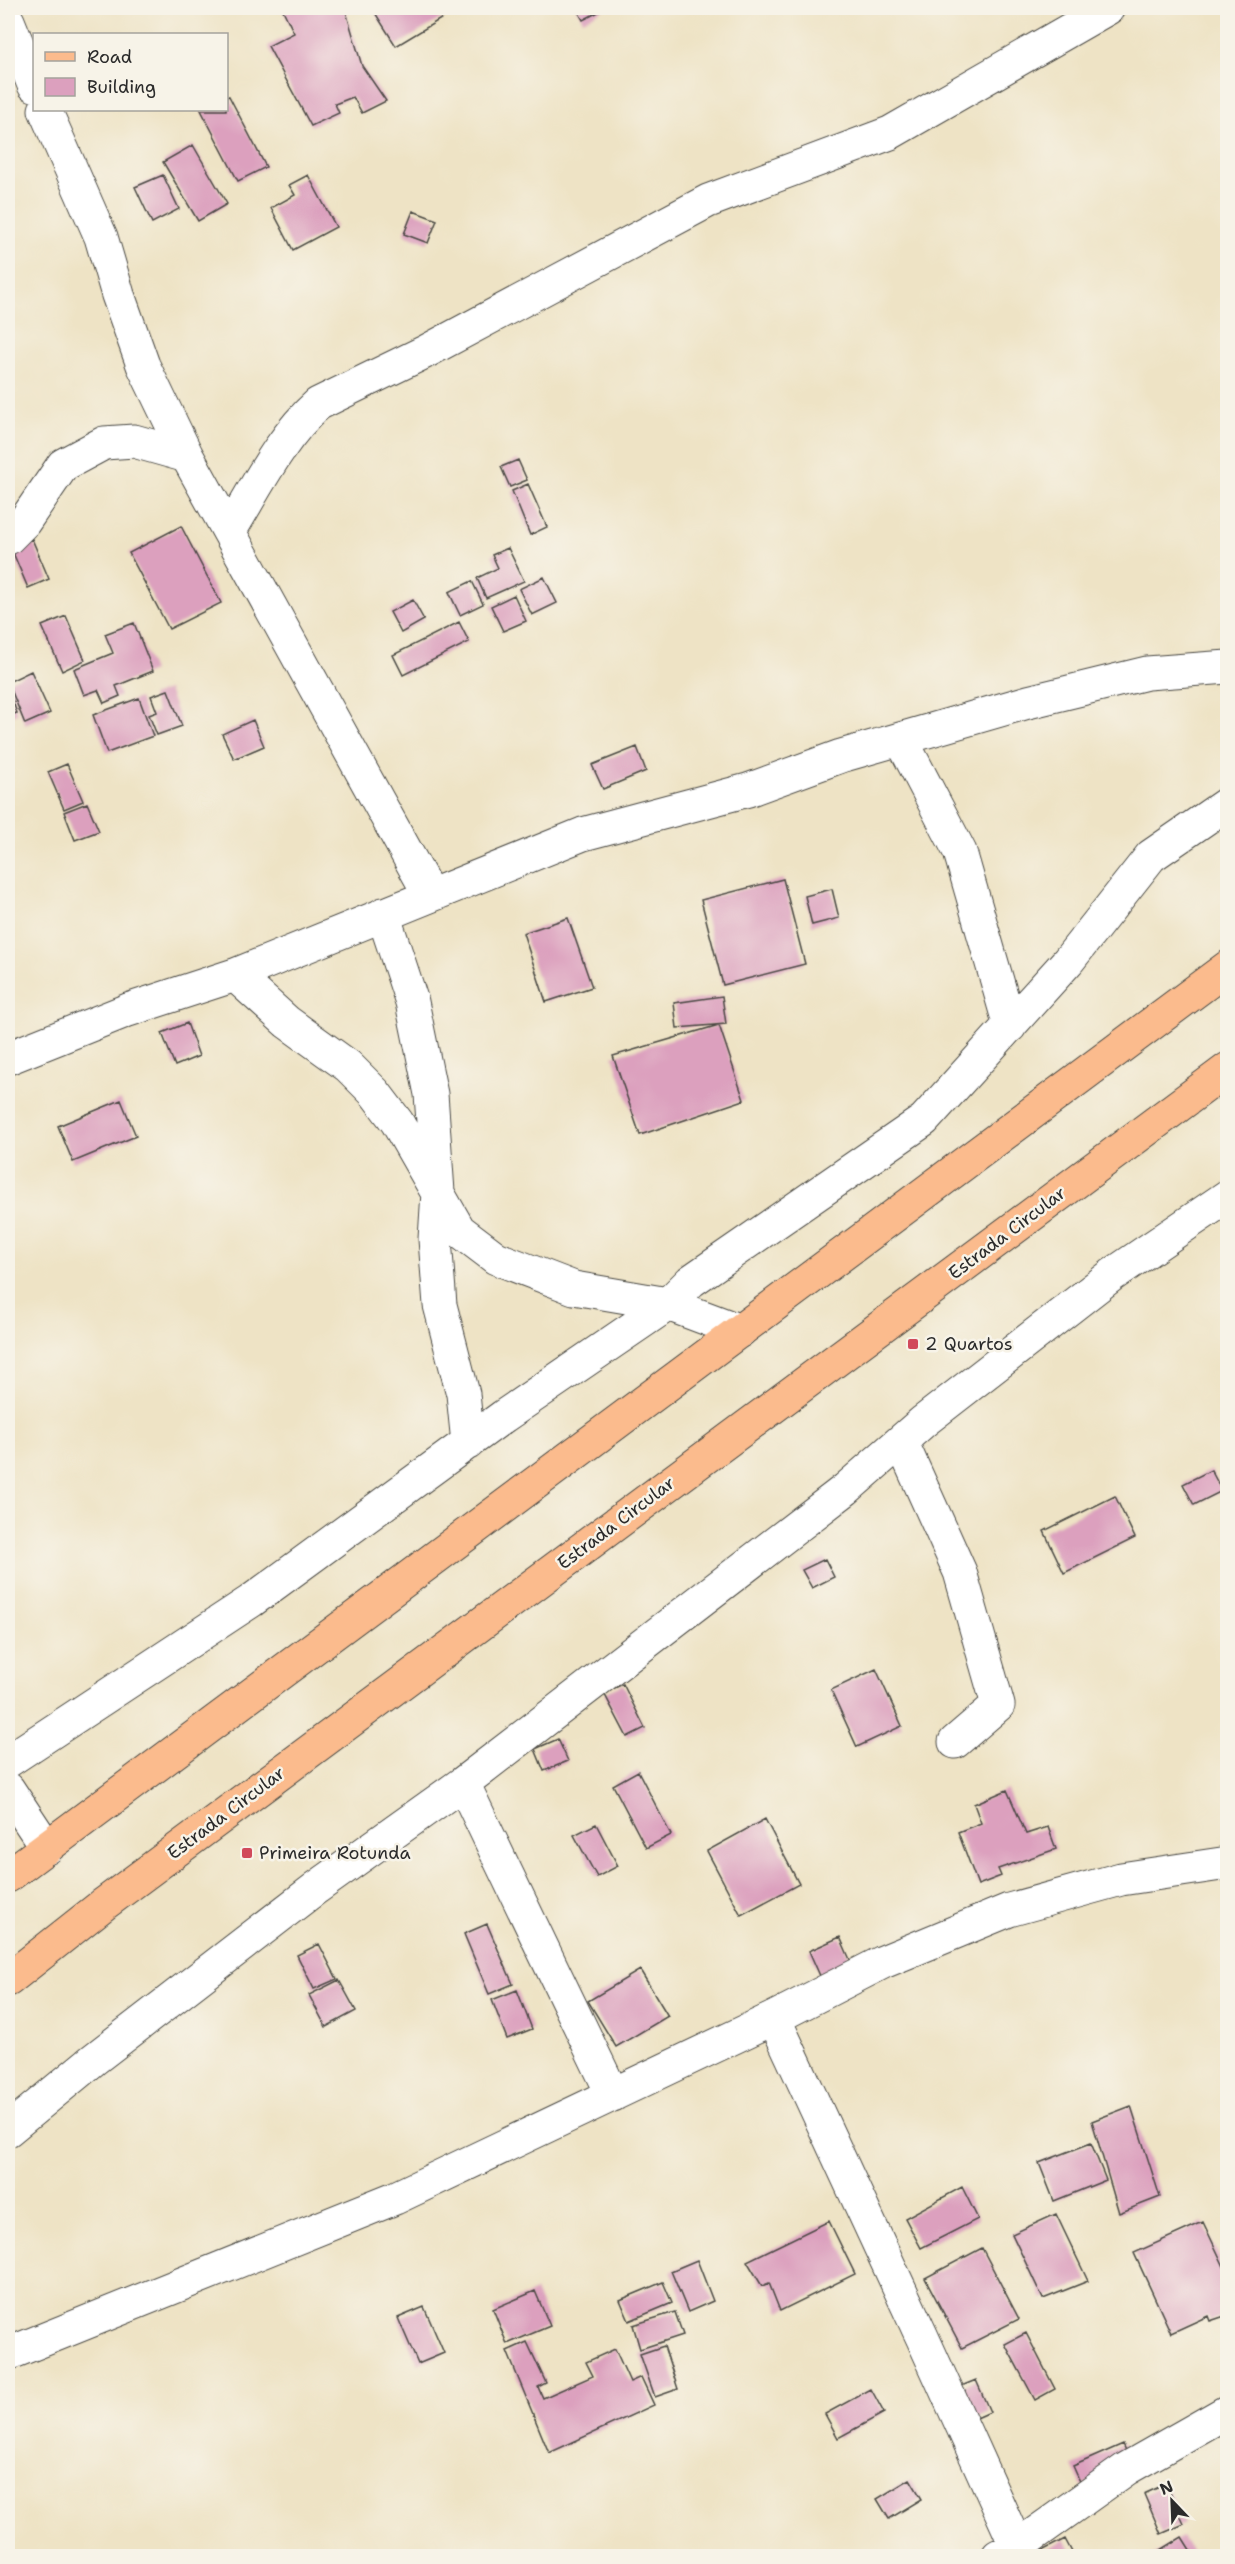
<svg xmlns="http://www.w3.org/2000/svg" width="1235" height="2564" viewBox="0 0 1235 2564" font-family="'Shantell Sans',sans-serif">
<rect width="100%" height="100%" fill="#f7f3e8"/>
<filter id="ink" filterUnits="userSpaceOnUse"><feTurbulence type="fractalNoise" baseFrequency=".0167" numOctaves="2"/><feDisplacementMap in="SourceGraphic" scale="12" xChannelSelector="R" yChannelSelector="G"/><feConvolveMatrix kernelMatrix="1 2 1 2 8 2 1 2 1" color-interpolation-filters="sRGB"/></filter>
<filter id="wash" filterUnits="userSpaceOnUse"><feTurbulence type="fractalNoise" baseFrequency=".008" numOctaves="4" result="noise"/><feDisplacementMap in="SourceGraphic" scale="24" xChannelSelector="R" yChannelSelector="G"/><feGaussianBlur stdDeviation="1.35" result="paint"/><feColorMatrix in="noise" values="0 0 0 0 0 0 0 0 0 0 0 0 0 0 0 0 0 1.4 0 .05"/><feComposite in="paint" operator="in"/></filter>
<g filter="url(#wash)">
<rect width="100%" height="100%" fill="#eee3c5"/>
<g id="blocks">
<!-- building -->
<path fill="#dca0be" d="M282,8H345L362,66L386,101L362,113L353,97L335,104L339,113L311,126L268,46L294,33Z
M372,8H452L454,11L396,46Z
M576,8H606L583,20Z
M229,96L266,167L238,181L201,110H226V97Z
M193,145L227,204L198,221L163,162Z
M163,175L179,209L152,223L135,187Z
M308,175L336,227L293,250L271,208L295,195L289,185Z
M413,211L437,220L428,243L404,234Z
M518,460L527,480L510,487L501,467Z
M528,484L547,527L530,535L512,491Z
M181,526L221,603L169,629L129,553Z
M32,539L49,579L28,588L11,548Z
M508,548L524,581L486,598L477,578L498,568L492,555Z
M544,577L557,603L532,615L519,589Z
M472,581L483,604L460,615L449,592Z
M514,595L526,621L503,631L491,606Z
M413,600L424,620L401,633L390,612Z
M66,616L85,660L62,671L42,626Z
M459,622L469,642L403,675L393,655Z
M134,623L153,671L116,686L120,696L104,703L98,690L84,695L74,669L113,653L105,634Z
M31,671L50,713L25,724L8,682Z
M8,689L17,713L8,716Z
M168,690L182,726L157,735L149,715L157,712L151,696Z
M139,698L153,736L107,753L93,715Z
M253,720L264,746L234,759L222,734Z
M637,747L646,771L603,789L592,765Z
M67,764L83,801L64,809L48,772Z
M87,803L99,831L75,840L64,812Z
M783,879L805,964L723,985L701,900Z
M832,889L839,918L812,925L805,896Z
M568,918L592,987L546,1002L523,933Z
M722,996L726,1024L677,1028L674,1003Z
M187,1023L199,1056L175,1066L162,1033Z
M719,1025L744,1100L640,1135L613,1056Z
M121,1100L136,1136L73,1162L58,1126Z
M1211,1470L1222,1491L1194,1505L1183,1484Z
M1115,1496L1135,1538L1064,1573L1044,1531Z
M825,1559L834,1577L812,1588L802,1570Z
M876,1669L902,1726L857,1747L831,1690Z
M623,1684L645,1728L627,1737L604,1693Z
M558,1739L568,1761L544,1771L535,1749Z
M638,1771L671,1835L646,1848L613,1785Z
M1007,1790L1026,1834L1048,1827L1056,1849L998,1869L1001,1876L978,1885L958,1832L981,1823L974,1804Z
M765,1819L799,1884L741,1915L707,1851Z
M596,1824L618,1866L597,1877L574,1835Z
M487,1924L513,1984L489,1994L464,1934Z
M840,1937L852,1964L821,1978L809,1951Z
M319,1944L337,1979L314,1989L297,1955Z
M640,1970L668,2016L616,2047L588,2001Z
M339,1980L356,2011L326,2027L309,1995Z
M517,1990L532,2029L507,2039L492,2000Z
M1131,2106L1160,2197L1119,2213L1092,2121Z
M1091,2143L1106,2180L1054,2201L1039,2163Z
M962,2187L978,2219L921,2248L905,2218Z
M1056,2214L1088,2281L1043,2299L1012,2234Z
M829,2221L855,2274L780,2311L769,2283L762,2286L747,2261Z
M1203,2222L1228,2275V2315L1210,2321L1208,2316L1171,2333L1134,2253Z
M982,2248L1019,2319L962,2348L925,2278Z
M697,2260L713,2301L688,2312L671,2271Z
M663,2282L672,2303L629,2321L620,2300Z
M535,2291L550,2326L507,2344L493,2309Z
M424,2307L444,2353L418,2364L398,2318Z
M675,2312L683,2335L640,2349L633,2325Z
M1026,2333L1055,2389L1035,2400L1005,2344Z
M527,2342L546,2383L538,2387L543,2398L593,2376L586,2362L615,2349L630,2382L641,2377L654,2405L549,2453L507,2351Z
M664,2346L678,2389L655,2397L640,2354Z
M976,2380L990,2412L968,2422L954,2389Z
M871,2389L884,2413L838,2438L825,2414Z
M1123,2444L1132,2464L1082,2486L1073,2466Z
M910,2479L922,2499L889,2519L877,2499Z
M1166,2484L1184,2524L1161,2534L1144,2494Z
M1182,2537L1194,2556H1151Z
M1065,2539L1074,2556H1037L1036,2554Z"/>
</g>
</g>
<g filter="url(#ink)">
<use href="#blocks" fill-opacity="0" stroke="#484742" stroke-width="1.5"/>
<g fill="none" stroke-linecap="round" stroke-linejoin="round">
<defs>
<path id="minor" d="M8,21L34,85
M45,110L101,237L118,295L143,365L187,456L430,895
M229,532C256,488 280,438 318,404L427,351L708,201L890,133L1108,8
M8,538L24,522L63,465L104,443L134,441L187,456
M901,739L960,852L1010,1026
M383,914L412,1002L431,1094L438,1192L435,1239L440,1305L463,1394L468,1443
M235,975L287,1022L348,1066L375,1093L397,1122L459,1230L496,1258L574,1288L668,1304L740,1331
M8,1058L128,1010L235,975L583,834L748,790L841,756L1028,702L1147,673L1228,667
M901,1441L960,1572L998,1705L955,1742
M8,1761L251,1601L504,1416L668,1304L691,1281L924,1120L1068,961L1151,856L1228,803
M463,1783L613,2095
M8,1789L47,1848
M774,2018L923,2339L1021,2556
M8,2130L93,2060L316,1888L463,1783L846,1489L924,1421L1112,1275L1228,1196
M8,2354L395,2198L774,2018L883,1962L1009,1910L1121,1879L1228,1863
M998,2556L1015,2548L1126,2469L1228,2411"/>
<path id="major" d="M8,1876L1228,967
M8,1980L104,1904L1228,1069"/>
</defs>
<!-- minor casing -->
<use href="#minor" stroke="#484742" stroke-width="35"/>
<!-- major casing -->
<use href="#major" stroke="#484742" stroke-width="35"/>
<!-- minor -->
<use href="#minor" stroke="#fff" stroke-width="33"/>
<!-- major -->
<use href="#major" stroke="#fbbb8d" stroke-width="33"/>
</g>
</g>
<!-- markers -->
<g fill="#d1495b" stroke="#f7f3e8" stroke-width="2">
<rect x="907" y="1338" width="12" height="12" rx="3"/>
<rect x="241" y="1847" width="12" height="12" rx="3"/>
</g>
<g text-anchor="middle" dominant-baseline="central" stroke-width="5" stroke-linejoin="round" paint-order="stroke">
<!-- street labels -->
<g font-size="18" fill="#2b2b2b" stroke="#f7f3e8">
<text transform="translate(1007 1233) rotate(-37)">Estrada Circular</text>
<text transform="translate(616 1523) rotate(-37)">Estrada Circular</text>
<text transform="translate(226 1813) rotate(-37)">Estrada Circular</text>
</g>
<!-- poi labels -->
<g font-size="18" fill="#2b2b2b" stroke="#f7f3e8" text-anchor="start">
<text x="925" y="1344">2 Quartos</text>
<text x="259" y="1853">Primeira Rotunda</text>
</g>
</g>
<!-- margin -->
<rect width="1235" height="2564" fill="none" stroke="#f7f3e8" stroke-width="30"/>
<!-- legend -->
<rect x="33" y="33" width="195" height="78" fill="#f7f3e8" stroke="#a5a39c" stroke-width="1.5"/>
<rect x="45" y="52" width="30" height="9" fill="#fbbb8d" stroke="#a5a39c" stroke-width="1.5"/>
<text x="87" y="63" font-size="18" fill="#2b2b2b">Road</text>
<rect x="45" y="78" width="30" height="18" fill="#dca0be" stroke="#a5a39c" stroke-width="1.5"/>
<text x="87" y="93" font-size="18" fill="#2b2b2b">Building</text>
<!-- north arrow -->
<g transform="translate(1172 2501) rotate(337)" stroke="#f7f3e8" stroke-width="4.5" paint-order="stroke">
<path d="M0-4.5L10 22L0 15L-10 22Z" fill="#2b2b2b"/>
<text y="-9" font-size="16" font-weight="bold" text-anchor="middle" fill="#2b2b2b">N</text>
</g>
</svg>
